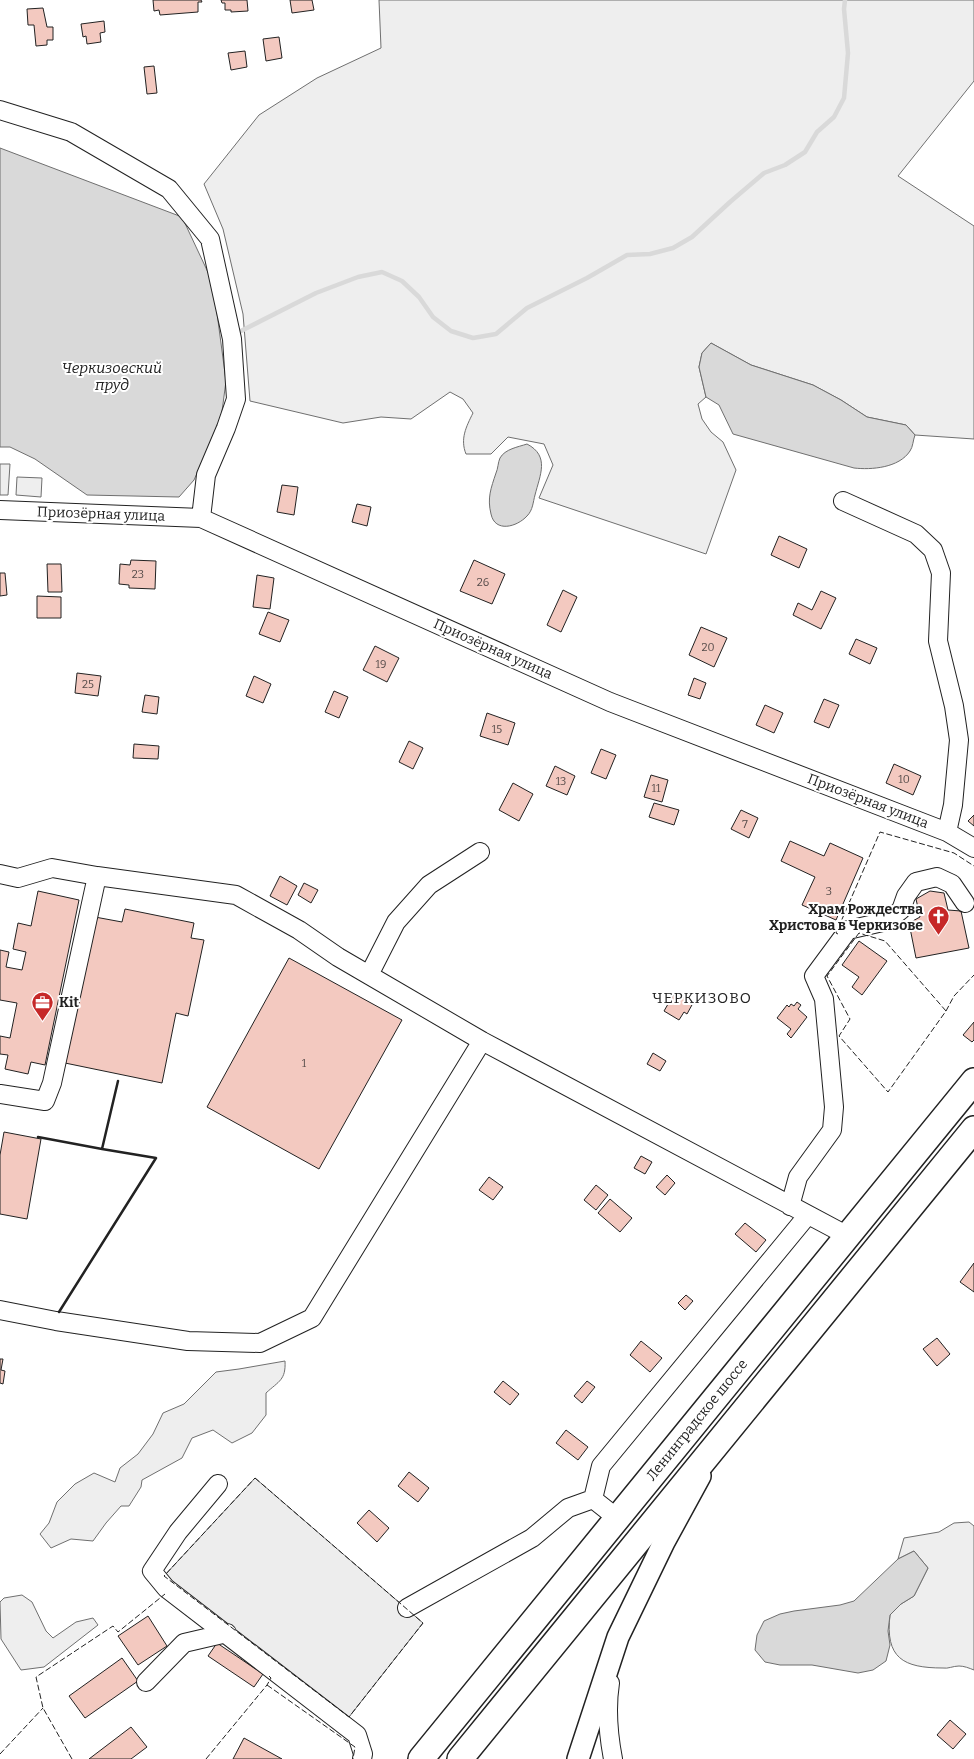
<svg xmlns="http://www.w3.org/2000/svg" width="974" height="1759" viewBox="0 0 974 1759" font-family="Bitter,serif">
<rect width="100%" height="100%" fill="#fff"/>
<!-- green -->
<path fill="#eee" stroke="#6f6f6f" d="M379,0H974V81L898,176L974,226V439L915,435L906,425L867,417L841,400L813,385L751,365L711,343L702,353L699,367L706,397L698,404L702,419L711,432L723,442L736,470L706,554L539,498L553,465L544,444L508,437L491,454H466C460,439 466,427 473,413L463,399L450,392L411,419L381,417L343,423L250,401L243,314L223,229L204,184L259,115L317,78L381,48Z
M0,464H10L8,495H0Z
M17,477L42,478L41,497L16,495Z
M285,1361C286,1380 279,1381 266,1393V1415L252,1433L232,1443L213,1430L192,1438L182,1458L142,1480L141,1487L129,1506H121L106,1523L93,1541L71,1539L51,1548L40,1534L49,1523L57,1502L75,1484L94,1473L115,1482L120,1468L138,1454L153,1434L163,1413L184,1404L216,1372L239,1369Z
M969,1522L974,1526V1670C969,1668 964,1666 959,1666C953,1666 948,1669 943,1668C903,1668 885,1658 890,1615L901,1604L914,1596L928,1568L914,1551L898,1559L904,1538L939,1532L954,1523Z
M22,1595L32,1602L46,1631L53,1638L76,1622L93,1618L98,1625L44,1667L21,1670L1,1639L0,1602L4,1598Z"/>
<!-- parking -->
<path fill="#ededed" stroke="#6f6f6f" d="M255,1478L423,1623L349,1717L164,1576Z"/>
<!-- water -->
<path fill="#d9d9d9" stroke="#6f6f6f" d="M0,148L182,217L213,283L226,381L221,419L194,480L179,497L87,495L35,459L10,447H0Z
M711,343L751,365L813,385L841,400L867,417L906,425L915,435C913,440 913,447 910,451C899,468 871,470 854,468L733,434L719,405L706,397L699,367L702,353Z
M527,444C550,456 540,475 535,495C533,502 533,510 527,516C517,527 495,533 491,514C487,498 491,488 496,473C498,469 498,462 500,458C505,449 518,447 527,444Z
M914,1551L928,1568L914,1596L901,1604L890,1615L888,1631L890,1645L886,1661L873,1670L858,1673L812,1665H780L765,1662L755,1650L757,1635L764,1621L780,1614L794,1611L840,1605L854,1601L898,1559Z"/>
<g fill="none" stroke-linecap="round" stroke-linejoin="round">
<!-- stream -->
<path stroke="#d9d9d9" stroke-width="4.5" d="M235,334L316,293L358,277L382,272L402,281L419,297L433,317L451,331L473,338L496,334L527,308L587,278L627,255L650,254L673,248L692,237L730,202L764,173L785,165L805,152L817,132L834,117L844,98L848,53L844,9L845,0"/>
</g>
<!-- building -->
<path fill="#f3c9c0" stroke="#222" d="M153,0H201L202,2H198V12L160,15L159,10L154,11Z
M221,0H247L248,11L231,12V10H225V3H222Z
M290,0H312L314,10L292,13Z
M43,8L47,27H53V40H47V45L36,46L34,25H28L27,9Z
M104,21L105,32L100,33L101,42L87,44L86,36L83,37L81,24Z
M279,37L282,58L266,61L263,39Z
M245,51L247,67L231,70L228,53Z
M154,66L157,93L147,94L144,67Z
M282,485L298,487L294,515L277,512Z
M357,504L371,507L367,526L352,522Z
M779,536L807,549L799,568L771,555Z
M131,560L156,561L155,589L129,588V585L119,584L120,564L130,565Z
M474,560L505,574L492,604L460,591Z
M47,564H61L62,592H48Z
M0,573H5L7,595L0,596Z
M257,575L274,578L270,609L253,607Z
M563,590L577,597L561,632L547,625Z
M821,591L836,598L821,629L793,615L798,603L812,610Z
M37,596L61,597V618H37Z
M268,612L289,620L280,642L259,634Z
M701,627L727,638L714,667L689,655Z
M856,639L877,648L870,664L849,654Z
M375,646L399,658L387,682L363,670Z
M77,673L101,676L98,696L75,693Z
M254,676L271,684L263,703L246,696Z
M694,678L706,683L700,699L688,695Z
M334,691L348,697L339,718L325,712Z
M145,695L159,697L157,714L142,712Z
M824,699L839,705L829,728L814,722Z
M765,705L783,713L774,733L756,725Z
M487,713L515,723L508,745L480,736Z
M409,741L423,748L413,769L399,762Z
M134,744L159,746L158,759L133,758Z
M601,749L616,755L606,779L591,773Z
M894,764L921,776L913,795L886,783Z
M555,766L575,776L567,795L546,786Z
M651,775L668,780L662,802L644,797Z
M513,783L533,794L519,821L499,810Z
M654,803L679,810L674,825L649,817Z
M741,810L758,818L749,838L731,829Z
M974,815V826L968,821Z
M790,841L824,856L830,843L863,858L836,920L802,905L815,877L781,861Z
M280,876L297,886L287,905L270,896Z
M304,883L318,890L311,903L298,895Z
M38,891L79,900L45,1065L31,1062L28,1074L5,1069L8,1055L0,1054V1036L10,1038L17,1003L0,1000V950L9,952L6,967L22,970L26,952L13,949L18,923L31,926Z
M930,891L944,893L948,910L961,911L969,948L916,958L909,923L920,917L916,899Z
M125,909L194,923L191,938L204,940L188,1016L176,1013L162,1083L65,1063L95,917L122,922Z
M859,941L887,961L862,995L852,987L859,977L842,965Z
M289,958L402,1020L319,1169L207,1107Z
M675,992L693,1003L687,1014L684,1012L679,1020L664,1011Z
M797,1002L801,1005L798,1009L807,1017L791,1038L787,1034L791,1029L777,1018L787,1005L789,1007L791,1004L794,1006Z
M974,1022V1040L972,1042L963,1035Z
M653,1053L666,1061L660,1071L647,1064Z
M4,1132L41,1139L27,1219L0,1214V1155Z
M641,1156L652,1162L645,1174L634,1168Z
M667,1175L675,1183L665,1195L656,1187Z
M489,1177L503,1187L493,1200L479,1190Z
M596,1185L608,1195L596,1210L584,1200Z
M610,1199L632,1218L620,1232L598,1213Z
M745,1223L766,1240L756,1252L735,1234Z
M974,1263V1292L960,1282Z
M686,1295L693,1301L685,1310L678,1303Z
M937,1338L950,1354L937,1366L923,1349Z
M641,1341L662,1358L650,1372L630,1355Z
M0,1359H3L1,1370L5,1371L3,1384L0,1383Z
M503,1381L519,1394L510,1405L494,1392Z
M587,1381L595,1387L582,1403L574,1396Z
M566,1430L588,1447L578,1460L556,1443Z
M409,1472L429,1488L418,1502L398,1486Z
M369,1510L389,1528L377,1542L357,1523Z
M148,1616L167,1646L138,1665L118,1636Z
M217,1643L263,1674L254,1687L208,1656Z
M122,1658L138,1681L85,1718L69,1696Z
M950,1720L966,1734L953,1749L937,1735Z
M131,1727L147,1747L131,1759H89Z
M244,1738L282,1759H233Z"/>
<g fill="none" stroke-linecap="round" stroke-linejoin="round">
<defs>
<path id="minor" d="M0,110L71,132L169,189L210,239L232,339L236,399L226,428L206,475L201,518
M843,501L916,534L933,550L941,573L938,641L954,706L959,740L953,805L947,832
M0,510L201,518L610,702L947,832L974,848
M0,874L18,878L52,868L97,876L236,895L299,930L338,957L482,1041L848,1236
M369,975L396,922L429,885L480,852
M0,1094L45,1101L52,1083L97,876
M790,1206L798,1177L832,1130L834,1107L824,999L814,976L848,930L887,921L901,910L906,896L916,882L937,877L952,884L965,903
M0,1310L56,1321L188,1341L260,1343L312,1318L482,1041
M218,1484L178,1532L152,1571L166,1588L357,1735L363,1754L362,1759
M593,1499L601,1466L807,1216
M407,1608L532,1538L568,1508L593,1499L617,1518
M146,1682L184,1643L227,1633
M610,1683C606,1709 608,1733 613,1759"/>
<path id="major" d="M578,1759L618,1637L664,1542L700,1476"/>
<path id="highway" d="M421,1759L974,1081
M460,1759L974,1129"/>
</defs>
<!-- minor casing -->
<use href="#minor" stroke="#222" stroke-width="20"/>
<!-- major casing -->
<use href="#major" stroke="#222" stroke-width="24"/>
<!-- highway casing -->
<use href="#highway" stroke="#222" stroke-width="28"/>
<!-- minor -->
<use href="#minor" stroke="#fff" stroke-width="18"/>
<!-- major -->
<use href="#major" stroke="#fff" stroke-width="21"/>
<!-- highway -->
<use href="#highway" stroke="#fff" stroke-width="25"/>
<!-- fence -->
<path stroke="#222" stroke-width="1" stroke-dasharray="6 2.5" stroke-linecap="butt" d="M838,934L836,933L880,832L954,853L974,866
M946,1011L885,941L859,933L827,976L850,1019L839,1036L888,1092L946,1011L954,996L974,975
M255,1478L423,1623L349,1717L164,1576Z
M267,1685L355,1747L353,1759
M0,1754L43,1708
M72,1759L43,1708L36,1677L113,1626L118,1632L165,1594
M206,1759L267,1685L271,1678L269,1676"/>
<!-- wall -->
<path stroke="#222" stroke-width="2.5" d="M38,1137L102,1149L118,1081
M59,1312L156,1158L102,1149"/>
</g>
<!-- icons -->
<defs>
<symbol id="church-pin" viewBox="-11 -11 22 30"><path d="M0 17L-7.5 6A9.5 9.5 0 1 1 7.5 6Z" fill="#c62828" stroke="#fff"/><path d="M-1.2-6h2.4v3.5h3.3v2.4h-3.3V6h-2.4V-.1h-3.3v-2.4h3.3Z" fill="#fff"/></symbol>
<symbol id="office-pin" viewBox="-11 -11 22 30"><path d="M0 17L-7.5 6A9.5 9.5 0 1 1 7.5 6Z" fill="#c62828" stroke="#fff"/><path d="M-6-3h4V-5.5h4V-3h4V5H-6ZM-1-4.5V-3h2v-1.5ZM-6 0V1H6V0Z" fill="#fff"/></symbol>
</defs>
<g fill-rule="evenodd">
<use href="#church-pin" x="926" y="904" width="25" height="34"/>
<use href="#office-pin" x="30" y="990" width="25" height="34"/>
</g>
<g text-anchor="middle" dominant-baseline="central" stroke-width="4" stroke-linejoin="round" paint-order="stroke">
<!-- number labels -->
<g font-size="11" fill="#564c4a">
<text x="138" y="574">23</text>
<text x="483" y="582">26</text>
<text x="708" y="647">20</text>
<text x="381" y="664">19</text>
<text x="88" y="684">25</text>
<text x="497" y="729">15</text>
<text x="904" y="779">10</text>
<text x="561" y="781">13</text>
<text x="656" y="788">11</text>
<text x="745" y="824">7</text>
<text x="829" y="891">3</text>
<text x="304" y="1063">1</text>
</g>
<!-- street labels -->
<g font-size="14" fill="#222" stroke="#fff">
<text transform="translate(101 514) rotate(2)">Приозёрная улица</text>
<text transform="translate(493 649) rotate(24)">Приозёрная улица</text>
<text transform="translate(868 801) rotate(21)">Приозёрная улица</text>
<text transform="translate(697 1420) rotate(-51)">Ленинградское шоссе</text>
</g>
<!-- poi labels -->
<g font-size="14" font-weight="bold" fill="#222" stroke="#fff" text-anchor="end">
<text x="923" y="909">Храм Рождества<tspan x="923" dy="16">Христова в Черкизове</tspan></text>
<text x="59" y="1002" text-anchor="start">Kit</text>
</g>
<!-- water labels -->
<g font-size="15" font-style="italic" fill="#222" stroke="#fff">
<text x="112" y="368">Черкизовский<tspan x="112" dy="17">пруд</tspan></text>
</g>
<!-- neighbourhood labels -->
<g font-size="15" letter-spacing="1" fill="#222" stroke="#fff">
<text x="702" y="998">ЧЕРКИЗОВО</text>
</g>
</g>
</svg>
